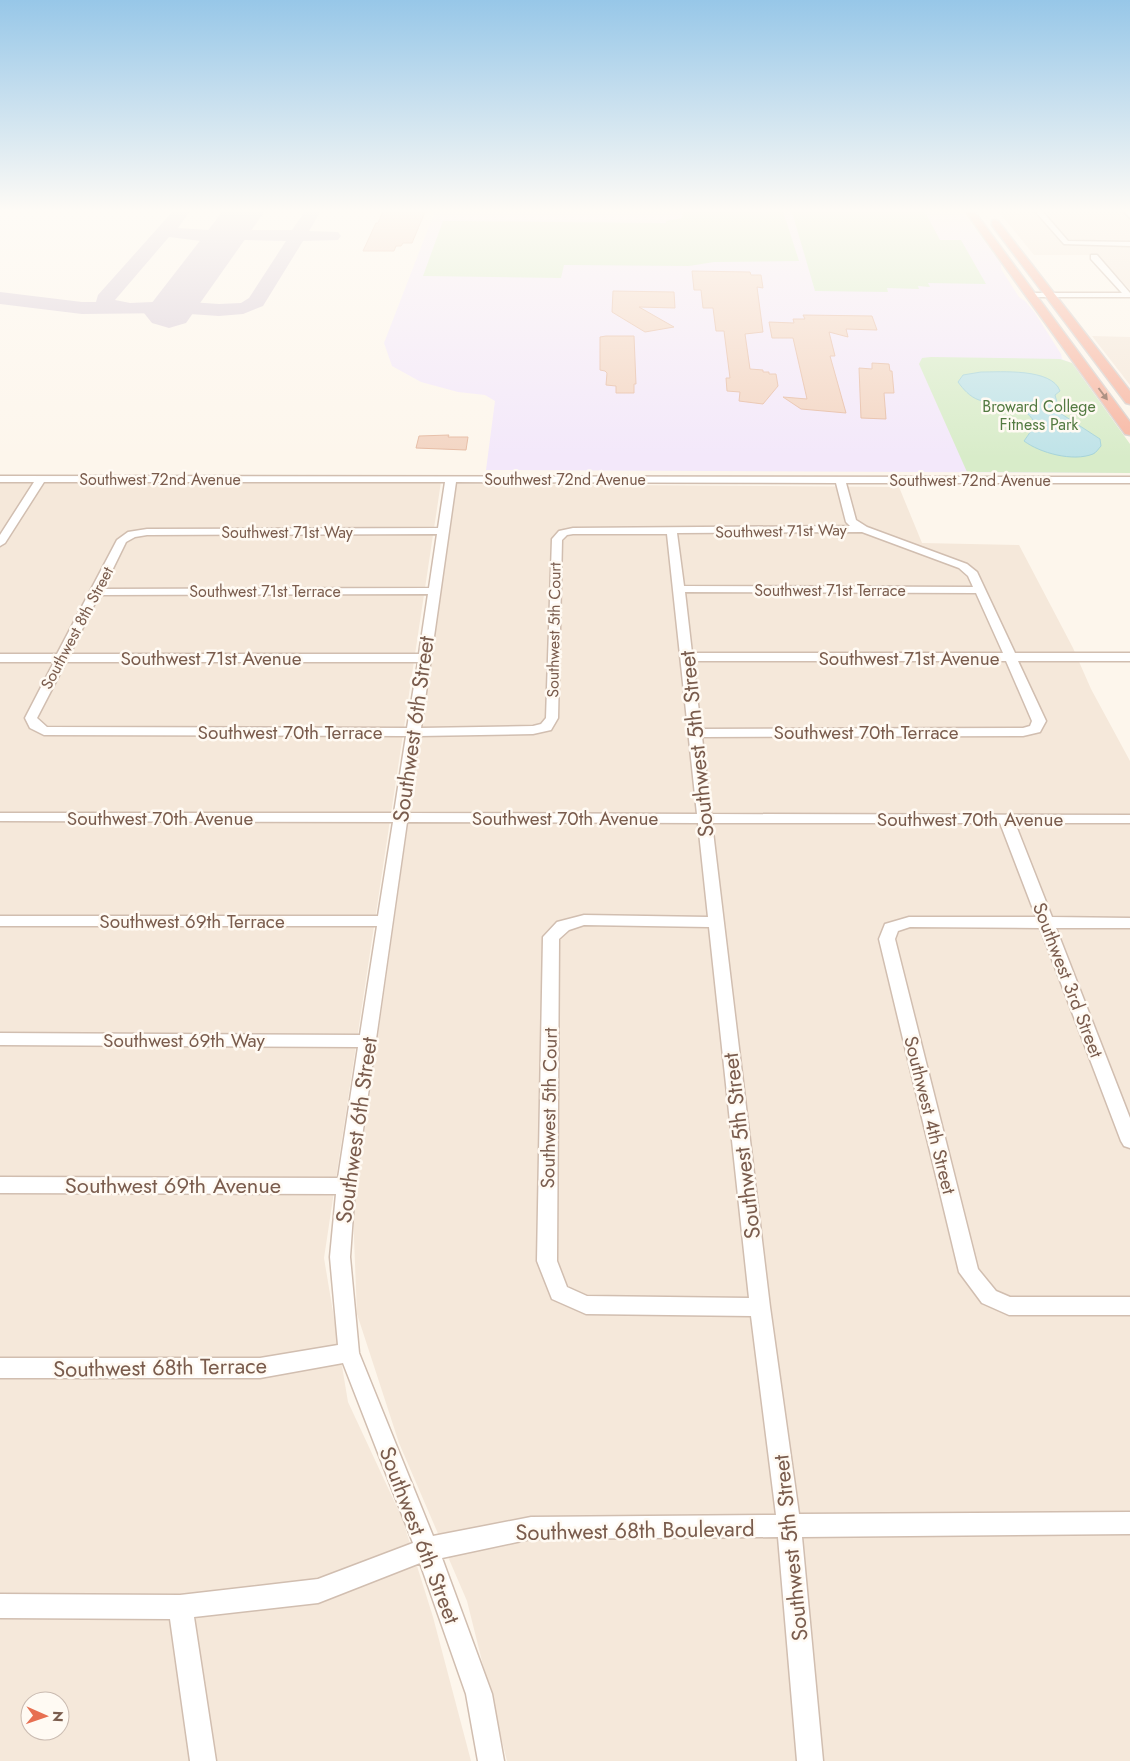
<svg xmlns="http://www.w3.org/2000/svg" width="1130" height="1761" viewBox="0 0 1130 1761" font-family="Jost,sans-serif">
<rect width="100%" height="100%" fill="#fdf6ec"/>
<!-- residential -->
<path fill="#f5e8da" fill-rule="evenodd" d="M998,211H1130V290L1098,255H1034Z
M1092,336L1130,337V385Z
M0,480L441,482L324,1258L348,1402L402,1518L433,1617L471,1761H0ZM30,1701H60V1731H30Z
M456,484L899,487L922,543L1019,545L1073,648L1091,689L1130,761V1761H507L467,1601L399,1443L357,1314L353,1213Z"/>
<!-- education -->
<path fill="#f3e8fa" d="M435,211H954L964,214L1001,264V269L1019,297L1025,301L1035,313L1061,354L1062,359L1073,364L1107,413L1130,473L486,470L495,401L485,395L458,392L421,382L392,366L384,343Z"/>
<!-- green -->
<path fill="#d8ecc9" d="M683,211H783L799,261L714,262L689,266L564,265L561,278L423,276L443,221L666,223V221L682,218Z
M792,212H925L940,240H961L986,284L928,283L930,287L918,286L919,289L887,288L888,292L815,291Z
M931,357L1060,359L1072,363L1130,444V473L967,472L919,364L922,358Z"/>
<!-- water -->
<path fill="#bfe3e8" stroke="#a5d3da" d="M981,372C1001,372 1052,368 1060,391L1055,395L1060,413L1100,439L1101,446C1099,448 1096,453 1093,454C1073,462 1040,453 1024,441L1031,431L1034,422C1024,402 997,406 979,400C970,397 963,389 958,382L963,375Z"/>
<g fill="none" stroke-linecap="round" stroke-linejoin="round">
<!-- taxiway -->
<path fill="#dbcfda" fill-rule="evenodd" d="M173,211H190L178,228L209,230L231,225L245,230H292L305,211H321L309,231L338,232L341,236L338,240L303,241L263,306L243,314L219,316L175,313L82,314L0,304V292L82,302H96L98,295ZM229,236L245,240L286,241L249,298L241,303L219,304L175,301L130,303L115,300L169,237L201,241Z"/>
<!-- runway -->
<path fill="#dbcfda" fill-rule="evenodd" d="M223,211H265L186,323L169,328L152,323L144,313Z"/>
</g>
<!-- building -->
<path fill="#f3d5c3" stroke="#e6bba3" d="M383,211L425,212L412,243H403L401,246H396L394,251H363L376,223H378Z
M692,271L750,272L751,275H761L763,288L757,287L763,332L745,334L750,369L763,370V372H769V374H776L778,386L763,404L739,401L740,392L727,391L726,378H730L724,331H716L713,308H703L701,290H694Z
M613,291L674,292L675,308L639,307L674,327L645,332L612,312Z
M803,315L872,316L877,330L846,329L848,337L829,332L835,356H830L846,413L801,409L783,397L807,399L793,338H772L769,322L794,323L793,319H805Z
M606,336H634L636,384H634V393H616V386L606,385L607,373L605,371L600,370V337Z
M872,363L889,364L890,371H892L894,393H884L886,419L861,418L859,368L872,369Z
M449,435L448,437H468L466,450L416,448L419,436Z"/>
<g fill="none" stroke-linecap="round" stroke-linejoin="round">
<defs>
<path id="minor" d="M1035,211H1042L1068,241L1130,242V246L1064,244Z
M1123,211H1130V218Z
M1091,255H1097L1130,293V297H1031L1027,295L1031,293H1122L1091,259Z
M0,476L1130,477V483H846L856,520L867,527L967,564L977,572L1015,653H1130V661H1018L1046,721L1040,732L1023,736L702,737L711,814L1130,815V823H1015L1052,917L1130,918V928H1056L1130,1118V1148L1124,1146L1121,1141L1040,928L910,927L898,931L895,939L978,1269L996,1291L1010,1297H1130V1315H1009L982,1303L959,1272L879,939L885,924L909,917H1036L1000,823H712L770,1307L799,1514L1130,1512V1534L802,1537L823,1761H797L778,1537L531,1539L442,1558L492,1694L504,1761H478L466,1694L420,1563L318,1603L194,1617L216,1761H190L170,1619L0,1618V1594L180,1595L318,1579L413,1543L343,1363L260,1378H0V1358H260L338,1345L330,1257L336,1194L0,1193V1177L338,1178L358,1047L0,1045V1033L360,1035L377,926H0V916H378L393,822L0,821V813H394L406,736L44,735L30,728L25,718L54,662H0V654H57L117,540L128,532L147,529L438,528L445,482H44L5,543L0,546V535L34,482H0ZM456,482L836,483L846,522L850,526L573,528L559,531L552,539L546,718L541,724L533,726L421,728ZM862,532L959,568L968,576L973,587L684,586L677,533ZM437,534L429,588L103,589L126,542L135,537L147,535ZM573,534H667L697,814L408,813L419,736L533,734L551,730L558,718L562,540L567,535ZM685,592L976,593L1003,653H692ZM428,594L419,654H70L99,595ZM693,661H1006L1032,721L1030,726L1023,728L701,729ZM66,662H418L407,728L47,727L37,718ZM407,822L698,823L708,917L584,915L557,922L543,937L537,1261L552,1299L586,1314L751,1316L776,1515L531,1517L433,1536L359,1353L350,1257L355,1186ZM584,925L709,927L749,1298L587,1296L567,1287L557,1261L559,939L569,930Z"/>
<path id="highway" d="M965,211H974L1130,422V435L1125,434Z
M995,220L998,221L1130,391V404L1126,403L992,225V221Z"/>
</defs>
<!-- minor casing -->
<use href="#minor" stroke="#d1beb0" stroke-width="3"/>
<!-- highway casing -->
<use href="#highway" stroke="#dad1cd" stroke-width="3"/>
<!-- minor -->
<use href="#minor" fill="#fff" fill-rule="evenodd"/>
<!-- highway -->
<use href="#highway" fill="#f7b7a3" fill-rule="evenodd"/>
</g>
<!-- one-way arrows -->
<defs><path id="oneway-solid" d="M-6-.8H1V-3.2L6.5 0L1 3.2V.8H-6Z" transform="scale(1.25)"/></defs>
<use fill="#936e5e" href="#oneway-solid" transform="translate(1103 394) rotate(53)"/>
<!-- sky -->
<linearGradient id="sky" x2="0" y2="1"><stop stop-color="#97c7e8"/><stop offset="0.46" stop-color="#fefbf6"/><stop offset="1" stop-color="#fefbf6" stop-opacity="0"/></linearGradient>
<rect width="1130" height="458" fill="url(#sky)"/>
<g text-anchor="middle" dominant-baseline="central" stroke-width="5" stroke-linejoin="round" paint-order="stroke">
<!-- far-park labels -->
<g font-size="16" fill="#537a41" stroke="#fffaf3">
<text x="1039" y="406">Broward College<tspan x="1039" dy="18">Fitness Park</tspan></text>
</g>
<!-- far-street labels -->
<g font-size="16" fill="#7a5c4d" stroke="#fffaf3">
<text x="160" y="479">Southwest 72nd Avenue</text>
<text x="565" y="479">Southwest 72nd Avenue</text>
<text x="970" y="480">Southwest 72nd Avenue</text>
<text transform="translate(781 531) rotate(-1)">Southwest 71st Way</text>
<text x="287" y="532">Southwest 71st Way</text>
<text x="830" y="590">Southwest 71st Terrace</text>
<text x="265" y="591">Southwest 71st Terrace</text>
<text transform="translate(77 628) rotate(-62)">Southwest 8th Street</text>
<text transform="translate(554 630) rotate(-89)">Southwest 5th Court</text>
</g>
<!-- street labels -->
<g font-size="19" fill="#7a5c4d" stroke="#fffaf3">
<text x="211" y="658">Southwest 71st Avenue</text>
<text x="909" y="658">Southwest 71st Avenue</text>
<text x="290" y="732">Southwest 70th Terrace</text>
<text x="866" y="732">Southwest 70th Terrace</text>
<text x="160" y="818">Southwest 70th Avenue</text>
<text x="565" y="818">Southwest 70th Avenue</text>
<text x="970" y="819">Southwest 70th Avenue</text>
<text x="192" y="921">Southwest 69th Terrace</text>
<text transform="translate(1068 980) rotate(69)">Southwest 3rd Street</text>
<text x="184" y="1040">Southwest 69th Way</text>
<text transform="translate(549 1108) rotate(-89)">Southwest 5th Court</text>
<text transform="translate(930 1115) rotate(76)">Southwest 4th Street</text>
</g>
<!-- near-street labels -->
<g font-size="22" fill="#7a5c4d" stroke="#fffaf3">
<text transform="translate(413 729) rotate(-82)">Southwest 6th Street</text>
<text transform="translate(696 744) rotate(-96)">Southwest 5th Street</text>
<text transform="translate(356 1130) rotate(-82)">Southwest 6th Street</text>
<text transform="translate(741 1146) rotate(-97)">Southwest 5th Street</text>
<text x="173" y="1185">Southwest 69th Avenue</text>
<text transform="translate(160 1367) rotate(-1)">Southwest 68th Terrace</text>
<text transform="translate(635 1530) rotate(-1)">Southwest 68th Boulevard</text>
<text transform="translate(420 1535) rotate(69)">Southwest 6th Street</text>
<text transform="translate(790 1548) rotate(-96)">Southwest 5th Street</text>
</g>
</g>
<!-- north arrow -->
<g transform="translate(45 1716) rotate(92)"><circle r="24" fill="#fffaf3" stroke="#cabbb1"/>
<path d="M0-4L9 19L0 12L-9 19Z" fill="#e76f51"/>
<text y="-8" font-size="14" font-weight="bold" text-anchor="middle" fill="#7a5c4d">N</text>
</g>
</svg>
